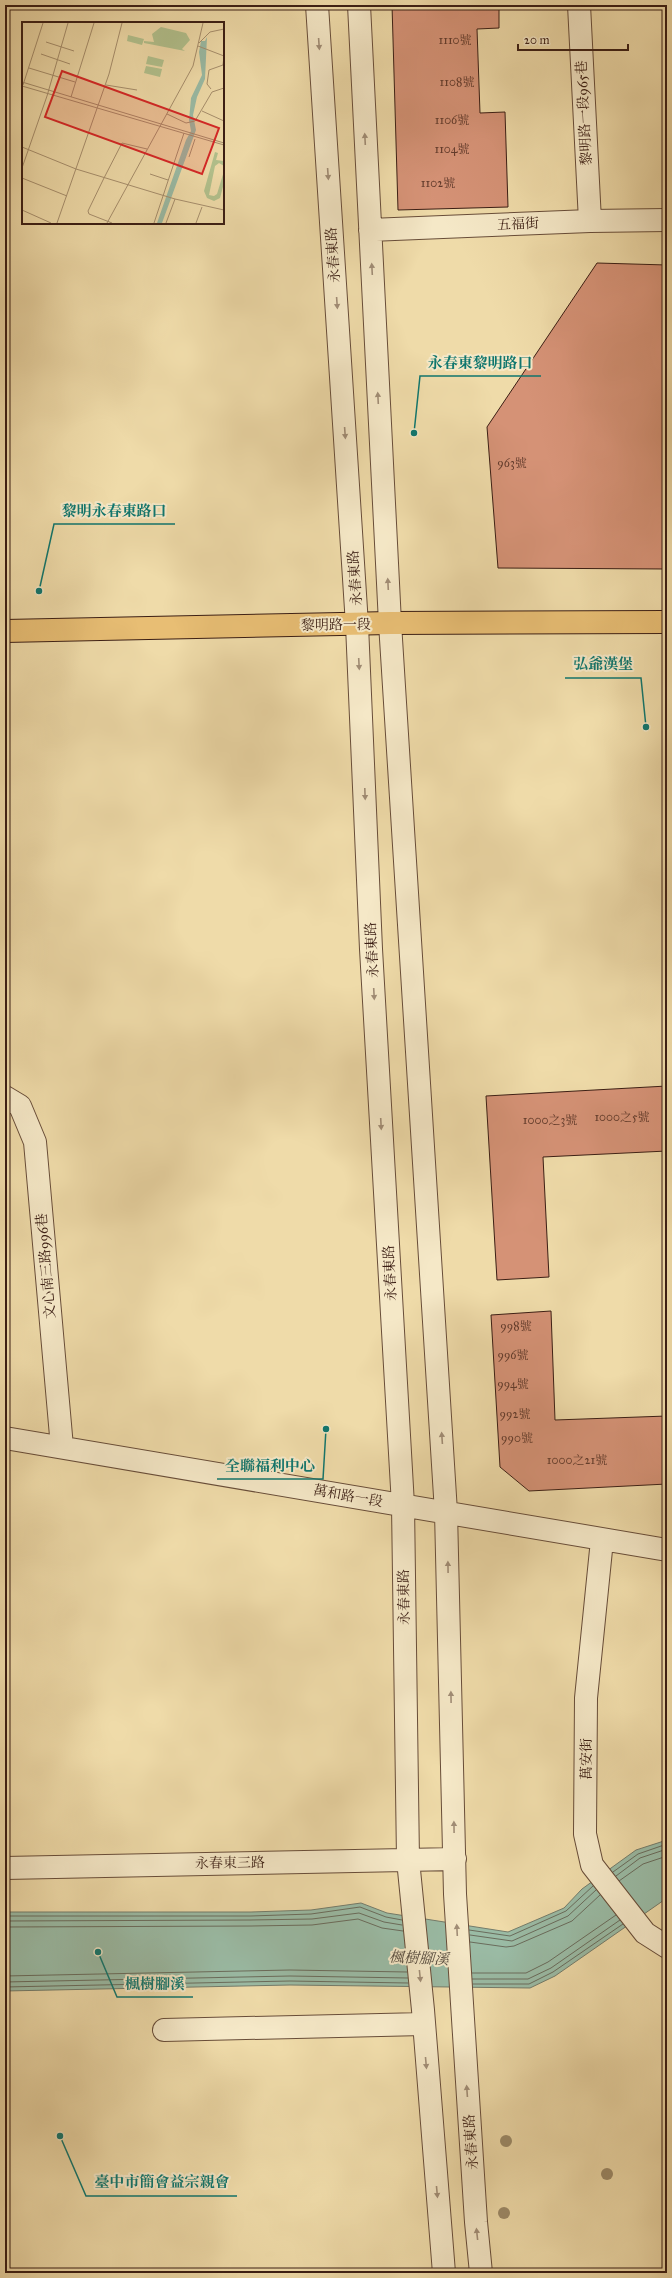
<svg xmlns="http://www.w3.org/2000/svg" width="672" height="2278" viewBox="0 0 672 2278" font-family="'IM FELL Great Primer','Noto Serif TC',serif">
<rect width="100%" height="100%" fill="#efdba9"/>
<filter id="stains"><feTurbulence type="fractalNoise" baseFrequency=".005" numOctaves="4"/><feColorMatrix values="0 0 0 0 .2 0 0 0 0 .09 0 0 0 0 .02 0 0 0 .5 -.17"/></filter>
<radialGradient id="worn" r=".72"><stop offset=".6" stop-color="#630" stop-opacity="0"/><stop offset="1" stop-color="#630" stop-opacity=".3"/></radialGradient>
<!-- water -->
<path fill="#9abba5" stroke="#747c6b" d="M667,1840V1898L555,1976L530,1988L290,1985L5,1991V1912H251L311,1910L361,1903L387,1913L508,1932L564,1908L582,1889L636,1850Z"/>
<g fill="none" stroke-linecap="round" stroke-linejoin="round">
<!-- shore -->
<path stroke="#6a6c5c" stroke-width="1" d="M613,1872L638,1854L667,1844
M616,1876L640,1858L667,1849
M619,1881L643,1864L667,1856
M5,1916H251L311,1914L360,1907L386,1917L402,1920
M5,1921L251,1920L312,1919L359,1913L384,1922L402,1925
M5,1927L252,1926L312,1925L358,1919L382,1928L403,1931
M469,1930L510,1936L566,1911L593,1886
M470,1935L512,1941L568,1916L596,1890
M470,1942L506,1947L514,1946L572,1921L600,1895
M472,1973H526L548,1962L616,1915
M5,1976L290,1970L407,1972
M472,1979H528L551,1968L620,1920
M5,1982L290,1976L408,1978
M473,1984H529L553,1972L623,1924
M5,1987L290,1981L408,1983"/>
</g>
<!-- building -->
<path fill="#d59276" stroke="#3b1e14" d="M392,5H499V28L477,29L480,113L505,112L508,207L398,210Z
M597,263L667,265V569L498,568L487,427Z
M667,1086V1151L543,1157L549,1277L497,1280L486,1096Z
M551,1311L555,1420L667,1416V1484L529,1491L500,1467L491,1315Z"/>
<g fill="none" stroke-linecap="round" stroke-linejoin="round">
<defs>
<path id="minor" d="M317,5L357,625L371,949L403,1505L408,1860L423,2010L444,2273
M359,5L390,623L446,1512L455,1894L476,2222L481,2273
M579,5L590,221
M370,230L590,221L667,220
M5,1097L20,1106L35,1142L62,1447
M5,1438L667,1550
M602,1540L586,1698L585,1834L592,1865L645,1933L667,1947
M5,1868L455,1859
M164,2030L423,2024"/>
<path id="major" d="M5,631L390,623L667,622"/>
</defs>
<!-- minor casing -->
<use href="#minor" stroke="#684d39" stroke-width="24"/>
<!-- major casing -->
<use href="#major" stroke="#3b1e14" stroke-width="24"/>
<!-- minor -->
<use href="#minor" stroke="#f5e8c7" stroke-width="22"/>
<!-- major -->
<use href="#major" stroke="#e8be74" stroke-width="22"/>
</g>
<!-- trees -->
<g fill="#9c8a68">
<circle cx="506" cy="2141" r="6"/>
<circle cx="607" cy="2174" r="6"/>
<circle cx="504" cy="2213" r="6"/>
</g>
<!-- one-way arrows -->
<defs><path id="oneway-solid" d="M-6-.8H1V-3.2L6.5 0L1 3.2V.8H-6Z"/></defs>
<g fill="#a18d76">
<use href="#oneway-solid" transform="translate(319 44) rotate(86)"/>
<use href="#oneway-solid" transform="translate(365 139) rotate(-93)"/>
<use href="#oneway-solid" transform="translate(328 174) rotate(86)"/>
<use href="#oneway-solid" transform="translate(372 269) rotate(-93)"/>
<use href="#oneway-solid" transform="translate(337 303) rotate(86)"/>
<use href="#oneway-solid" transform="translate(378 398) rotate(-93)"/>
<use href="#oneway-solid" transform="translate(345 433) rotate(86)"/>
<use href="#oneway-solid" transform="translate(388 584) rotate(-93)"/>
<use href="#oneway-solid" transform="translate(359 664) rotate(87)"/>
<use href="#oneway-solid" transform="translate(365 794) rotate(88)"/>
<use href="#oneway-solid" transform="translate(374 994) rotate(87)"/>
<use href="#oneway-solid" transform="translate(381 1124) rotate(87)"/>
<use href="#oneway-solid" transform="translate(442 1438) rotate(-94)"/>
<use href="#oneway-solid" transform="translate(448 1567) rotate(-91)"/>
<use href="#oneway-solid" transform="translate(451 1697) rotate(-91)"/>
<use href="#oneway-solid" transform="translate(454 1827) rotate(-91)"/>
<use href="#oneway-solid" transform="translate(457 1930) rotate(-93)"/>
<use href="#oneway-solid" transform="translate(420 1976) rotate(84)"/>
<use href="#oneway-solid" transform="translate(426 2063) rotate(85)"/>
<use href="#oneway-solid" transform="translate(467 2091) rotate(-94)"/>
<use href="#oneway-solid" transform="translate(437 2192) rotate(85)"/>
<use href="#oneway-solid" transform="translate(477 2234) rotate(-96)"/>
</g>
<g text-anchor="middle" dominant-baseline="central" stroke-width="4" stroke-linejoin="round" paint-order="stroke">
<!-- number labels -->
<g font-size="12" fill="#623b2c">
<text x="455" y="40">1110號</text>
<text x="457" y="82">1108號</text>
<text x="452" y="120">1106號</text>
<text x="452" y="149">1104號</text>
<text x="438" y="183">1102號</text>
<text x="512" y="463">963號</text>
<text x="622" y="1117">1000之5號</text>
<text x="550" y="1120">1000之3號</text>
<text x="516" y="1326">998號</text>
<text x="513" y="1355">996號</text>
<text x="513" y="1384">994號</text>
<text x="515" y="1414">992號</text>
<text x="517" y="1438">990號</text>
<text x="577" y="1460">1000之21號</text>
</g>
<!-- street labels -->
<g font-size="14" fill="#3b1e14" stroke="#f5e8c7">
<text transform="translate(584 113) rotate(-93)">黎明路一段965巷</text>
<text transform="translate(518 224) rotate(-3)">五福街</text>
<text transform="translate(333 255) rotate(-94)">永春東路</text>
<text transform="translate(355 578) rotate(-94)">永春東路</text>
<text transform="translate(336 625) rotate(-1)">黎明路一段</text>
<text transform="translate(372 950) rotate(-93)">永春東路</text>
<text transform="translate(46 1266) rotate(-95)">文心南三路996巷</text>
<text transform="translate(390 1273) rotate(-93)">永春東路</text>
<text transform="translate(348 1496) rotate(10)">萬和路一段</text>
<text transform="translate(404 1597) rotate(-91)">永春東路</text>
<text transform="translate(586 1759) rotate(-90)">萬安街</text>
<text transform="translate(230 1863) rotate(-1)">永春東三路</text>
<text transform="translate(471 2142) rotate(-94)">永春東路</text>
</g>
<!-- water labels -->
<g font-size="15" font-style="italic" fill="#584d40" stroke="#f5e8c7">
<text transform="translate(419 1958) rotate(3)">楓樹腳溪</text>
</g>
</g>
<!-- overview -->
<g transform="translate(22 22)">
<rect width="202" height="202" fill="#efdba9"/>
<path d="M139,5L164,11L168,18L160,27L163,29L122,21V19L132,20L130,12ZM106,13L122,17L120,23L105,19ZM126,34L142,38L140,45L124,42ZM124,44L140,47L138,55L122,51ZM193,130L196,131L194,138L202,139V144L197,141L193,144L187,173L192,174L195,172L202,149V161L198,176L192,179L185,176L182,169Z" fill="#b2c18d"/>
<path d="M185,15L183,57L175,75L171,93L174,108L140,201H135L164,118L169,109L167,98L169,76L180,53L177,30L179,19H183Z" fill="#9abba5"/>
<path fill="none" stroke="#a78f6d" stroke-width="1" d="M24,20L52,29M177,21L188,10L202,7M176,24L202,34M19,32L48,42M7,46L53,60M0,60L202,121M1,63L21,1M84,63L115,68M0,64L202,123M189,67L185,62L187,48L201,43L202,34M49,75L72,1M180,89L202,99M145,92L164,101L173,99L190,70L202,66M0,125L54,147L153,177L202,188M167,135L173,117M0,146L25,74L46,1M128,152L146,158M0,156L45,174M0,188L29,201M35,201L87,52L100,1M85,201L171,44L181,1M90,201L67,192L66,189L82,156L100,121L125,127M132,201L162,111M144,201L153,177M174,201L180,185"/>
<path fill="#d62828" fill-opacity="0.15" stroke="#d62828" stroke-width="2" d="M40,49L197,106L180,152L23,95Z"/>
<rect width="202" height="202" fill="none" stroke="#3b1e14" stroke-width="2"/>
</g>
<!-- callouts -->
<path fill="none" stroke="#0f766e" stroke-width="1.5" d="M414 433L420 376H541M39 591L54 524H175M646 727L641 678H565M326 1429L323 1479H217M98 1952L117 1997H193M60 2136L86 2196H237"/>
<g fill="#0f766e" stroke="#f5e8c7" stroke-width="1.5">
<circle cx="414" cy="433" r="4"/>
<circle cx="39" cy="591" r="4"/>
<circle cx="646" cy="727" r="4"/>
<circle cx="326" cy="1429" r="4"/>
<circle cx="98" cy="1952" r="4"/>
<circle cx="60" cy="2136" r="4"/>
</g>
<g font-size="15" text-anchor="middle" font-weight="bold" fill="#0f766e" stroke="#f5e8c7" stroke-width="4" stroke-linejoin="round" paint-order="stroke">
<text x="480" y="368">永春東黎明路口</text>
<text x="114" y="516">黎明永春東路口</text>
<text x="603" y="669">弘爺漢堡</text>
<text x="270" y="1471">全聯福利中心</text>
<text x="155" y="1989">楓樹腳溪</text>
<text x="162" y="2187">臺中市簡會益宗親會</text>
</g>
<!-- margin -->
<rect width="672" height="2278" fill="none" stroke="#efdba9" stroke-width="20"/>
<rect x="6" y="6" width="660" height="2266" fill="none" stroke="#3b1e14" stroke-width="2"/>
<rect x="10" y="10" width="652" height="2258" fill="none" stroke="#3b1e14"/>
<!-- scale -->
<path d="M518 44v6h110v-6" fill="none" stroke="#3b1e14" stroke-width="2"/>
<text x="524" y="44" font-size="12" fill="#3b1e14" stroke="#f5e8c7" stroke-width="3" paint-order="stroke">20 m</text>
<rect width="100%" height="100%" filter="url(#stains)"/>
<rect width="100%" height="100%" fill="url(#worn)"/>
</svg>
